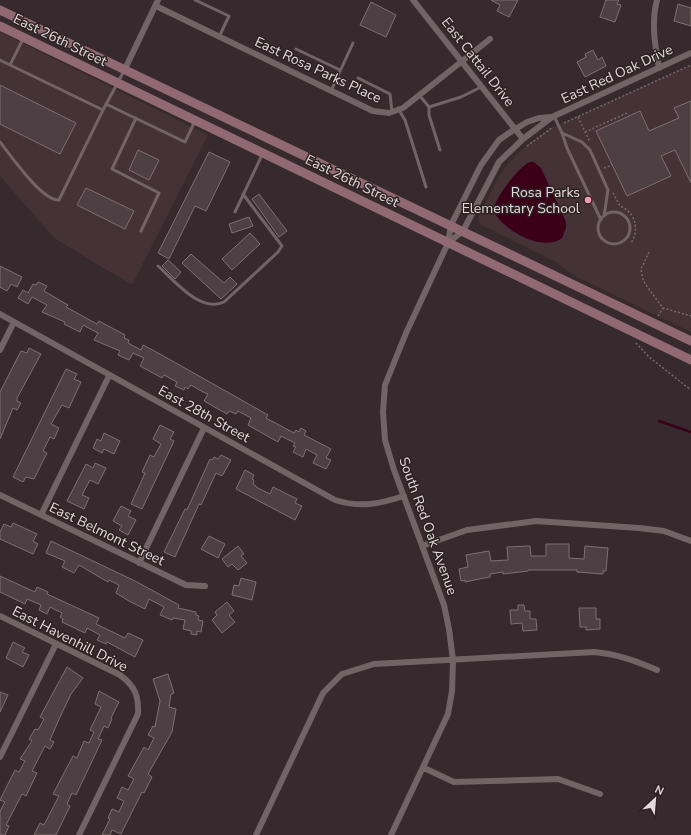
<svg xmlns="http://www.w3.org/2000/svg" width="691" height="835" viewBox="0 0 691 835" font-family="'Nunito Sans',sans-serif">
<rect width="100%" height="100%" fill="#372a2e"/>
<!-- built -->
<path fill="#453237" d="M0,32L208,135L132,285L54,238L0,176Z
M691,65V332L575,276L556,262L480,224L478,217L498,178L507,165L522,149L549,129Z"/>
<!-- water -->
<path fill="#3b0018" d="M530,162H534L541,168L566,222V228L562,238C543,253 502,230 493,210C496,197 517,168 530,162Z"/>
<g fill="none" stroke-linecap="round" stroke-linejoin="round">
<!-- stream -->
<path stroke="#3b0018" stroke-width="2.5" d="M659,421L691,432"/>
</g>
<!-- building -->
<path fill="#4d3f43" stroke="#7e6f73" d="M491,0H518L509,17L497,11L500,5Z
M606,0H619L617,4L621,5L615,22L600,17Z
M371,2L396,15L386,37L360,25Z
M678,4L691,8V26L674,21Z
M593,50L598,60L602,57L606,66L585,77L577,62L586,57L585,54Z
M0,85L76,123L60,154L0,124Z
M691,101V183L675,150L661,156L671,176L627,196L596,131L640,111L649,131L679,118L674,108Z
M138,150L159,160L149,180L129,170Z
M209,152L230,162L206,211L195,206L169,259L158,253Z
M86,188L134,211L125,229L77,205Z
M259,194L287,231L279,237L252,199Z
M249,217L253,226L232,233L229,224Z
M250,233L260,244L232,270L222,259Z
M191,254L224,283L230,277L237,284L221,299L182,263Z
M168,260L181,272L175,279L162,266Z
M0,266L22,277L17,287L11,284L7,291L0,287Z
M38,282L47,286L44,291L68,305L66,307L97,324L99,321L125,335L124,338L129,340L128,343L141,350L143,345L160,354L268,415L266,418L294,433L296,430L299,432L301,428L306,431L304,435L331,449L326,458L331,460L326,469L313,463L317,455L306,449L303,457L293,452L296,447L293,446L295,443L281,436L278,442L248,425L251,418L238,411L236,414L229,411L227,414L204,401L208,394L203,392L191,385L188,389L185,387L184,390L175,386L177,382L164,375L162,378L140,366L144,358L133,353L129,360L118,355L120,351L94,340L98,333L83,325L80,332L64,324L65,322L42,312L47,305L32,297L28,304L18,298L23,290L28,293L33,284L36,285Z
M29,348L41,354L17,398V401L21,403L17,410L13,408L0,439V392L21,351L27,353Z
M66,369L77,374L74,379L81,382L69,408L62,405L51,424L59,428L54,439L50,437L43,451L47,453L34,479L26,477L23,482L13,477Z
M160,425L174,432L170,439L174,441L142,509L131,504L145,473L142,472L150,455L154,457L161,444L153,439Z
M104,433L120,441L114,454L104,449L102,453L93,448L97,439L101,441Z
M221,455L231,460L222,476L216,473L201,505L199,504L175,557L164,552L185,509L187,510L210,459L212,460L214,457L218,459Z
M95,463L106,468L98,484L90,480L82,495L89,498L84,509L67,501L86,464L93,468Z
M245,470L254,475L252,479L254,480L253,484L256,486V487L270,494L273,487L297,499L295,503L302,506L295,520L236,489Z
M121,506L131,511L128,516L136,520L128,535L119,530L122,526L113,521Z
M13,523L37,534L33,541L38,544L33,554L0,539V532L4,524L11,527Z
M209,536L225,544L218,558L201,549Z
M51,541L135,581L179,605L178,608L196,612V615L199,616L198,620L203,621L201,632L197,631V635L191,634V631L183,629L185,620L173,618L172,620L160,615L164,607L149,599L145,609L129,601L116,593L119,585L109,580L108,582L79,565L74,573L62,567L65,561L46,553Z
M546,544H569V558L584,559L585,546L608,548L606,571H603V574L577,572V570H528V571L503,574V572L490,574V577L479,579L465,582V580L461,581L459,569L468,567L466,555L489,551L491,561L508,560L507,547L530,546L531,556H546Z
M238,546L244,554L241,556L247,563L238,570L232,564L228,567L222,559Z
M0,576L35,592L37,587L48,592L47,594L99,618L96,624L125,638L128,633L143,640L135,657L107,642L106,644L97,640L100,635L87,628L85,633L62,622L63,619L60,617L62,613L50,607L47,614L39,610L41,605L27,599L25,604L0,592Z
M241,578L256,582L252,600L232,595L234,585L239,586Z
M227,602L234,611L229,615L235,622L222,633L212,620L217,615L215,612Z
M518,605H524L525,611H530V619H536L537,630L523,631L522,623L511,624L510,610H518Z
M579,608H596V619H600V629L586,630V627H580Z
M13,642L25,648L22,652L29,655L23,667L6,658Z
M67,667L83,678L71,694L60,717L50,740L54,742L50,749L45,746L32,771L37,773L26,796L22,794L6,825L9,826L5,835H0V811L5,802L0,800L15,770L19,772L25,761L20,759L32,741L29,739L35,729L38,730L44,719L40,717Z
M168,674L174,693L171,694L169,707L176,709L172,732L148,774L152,777L144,793L142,792L121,834L112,830L110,835H102L110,819L108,818L112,809L119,812L124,801L117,798L122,787L128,790L134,779L128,776L133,767L144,747L148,750L154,738L148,735L153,726L155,727L160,701L153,679Z
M99,691L119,702L111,718L112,719L108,728L104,726L98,739L102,740L76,795L72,793L67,804L70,806L56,835H34L40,823L44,825L59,796L53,794L73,756L77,758L84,741L89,743L94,732L90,730L101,707L95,704Z
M0,692L8,695L0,712Z"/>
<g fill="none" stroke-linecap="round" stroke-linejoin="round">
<!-- path -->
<path stroke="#756a6d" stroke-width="1.5" stroke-dasharray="2 2" stroke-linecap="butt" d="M578,117L590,142
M564,123L691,65
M585,132L627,113L628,115
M527,146L553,127
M604,168L612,165
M613,193L620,206C635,212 640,229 631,243
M649,252L641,269L643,280L646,285L663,308L691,316
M658,316L663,308
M636,343L649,357L691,390"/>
<!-- service -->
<path stroke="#726367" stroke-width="3" d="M195,0L229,16L219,37
M23,39L10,65L103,110L124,71
M296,49L340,70
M0,60L10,65
M358,78L390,94L392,112
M331,91L353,43
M420,96L429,107L461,97L481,87
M106,104L185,142L195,121
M429,107V115L440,150
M399,110L405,120L426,187
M554,116L562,133L582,142L590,150L608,190L604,216
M136,118L112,169L159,193L141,231
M562,133L567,148L601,220
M0,142C11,156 42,201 59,200L103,110
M235,212L262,155
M598 228a16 16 0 1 1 32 0a16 16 0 1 1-32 0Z
M158,266C175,281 200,313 224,302L278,252L282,246L243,194"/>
<!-- minor -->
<path stroke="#726367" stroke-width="6" d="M413,0L523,139
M657,0C651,22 655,46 659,68
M156,6L373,111L389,113L403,108L490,39
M125,69L158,0
M448,243L463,231L499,162L523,139L552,117L691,53
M0,314L335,500C360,508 379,504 404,496
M0,350L14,322
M0,495L186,585L205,586
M41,515L109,376
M422,546L467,530L536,521L639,528L664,531L691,541
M139,563L204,428
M0,616L120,675C135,686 139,696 138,714L79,835
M0,757L56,644
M424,768L454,782L558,779L600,794
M256,835L323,693L342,674L374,664L594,652C617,654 636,661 657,670
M391,835L448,714L452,691L453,660L449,629L444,605L394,470L385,440L383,412L385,385L406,333L448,243L451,225L481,165L499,140L509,133L527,122L539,118L552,117"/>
<!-- secondary -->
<path stroke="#906975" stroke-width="9" d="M0,10L691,341
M0,26L691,360"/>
</g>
<!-- markers -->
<circle fill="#f19ab3" stroke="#2d2124" stroke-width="1.5" cx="588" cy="200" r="4"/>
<g text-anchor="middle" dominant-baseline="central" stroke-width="3" stroke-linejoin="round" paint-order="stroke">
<!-- street labels -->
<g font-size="14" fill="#e2dadc" stroke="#2d2124">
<text transform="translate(60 40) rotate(26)">East 26th Street</text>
<text transform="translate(478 62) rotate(52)">East Cattail Drive</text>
<text transform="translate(318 70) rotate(25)">East Rosa Parks Place</text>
<text transform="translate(617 74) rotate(-25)">East Red Oak Drive</text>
<text transform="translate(352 181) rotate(26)">East 26th Street</text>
<text transform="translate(204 414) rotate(29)">East 28th Street</text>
<text transform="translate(428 526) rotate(70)">South Red Oak Avenue</text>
<text transform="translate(107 534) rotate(26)">East Belmont Street</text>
<text transform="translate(70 639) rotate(27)">East Havenhill Drive</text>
</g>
<!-- poi labels -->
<g font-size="14" fill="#e2dadc" stroke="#2d2124" text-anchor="end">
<text x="580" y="192">Rosa Parks<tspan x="580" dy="16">Elementary School</tspan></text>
</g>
</g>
<!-- north arrow -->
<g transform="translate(655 799) rotate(26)" stroke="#2d2124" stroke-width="3" paint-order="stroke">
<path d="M0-3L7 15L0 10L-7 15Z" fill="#e2dadc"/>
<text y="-6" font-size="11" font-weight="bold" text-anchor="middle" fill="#e2dadc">N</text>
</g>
</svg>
